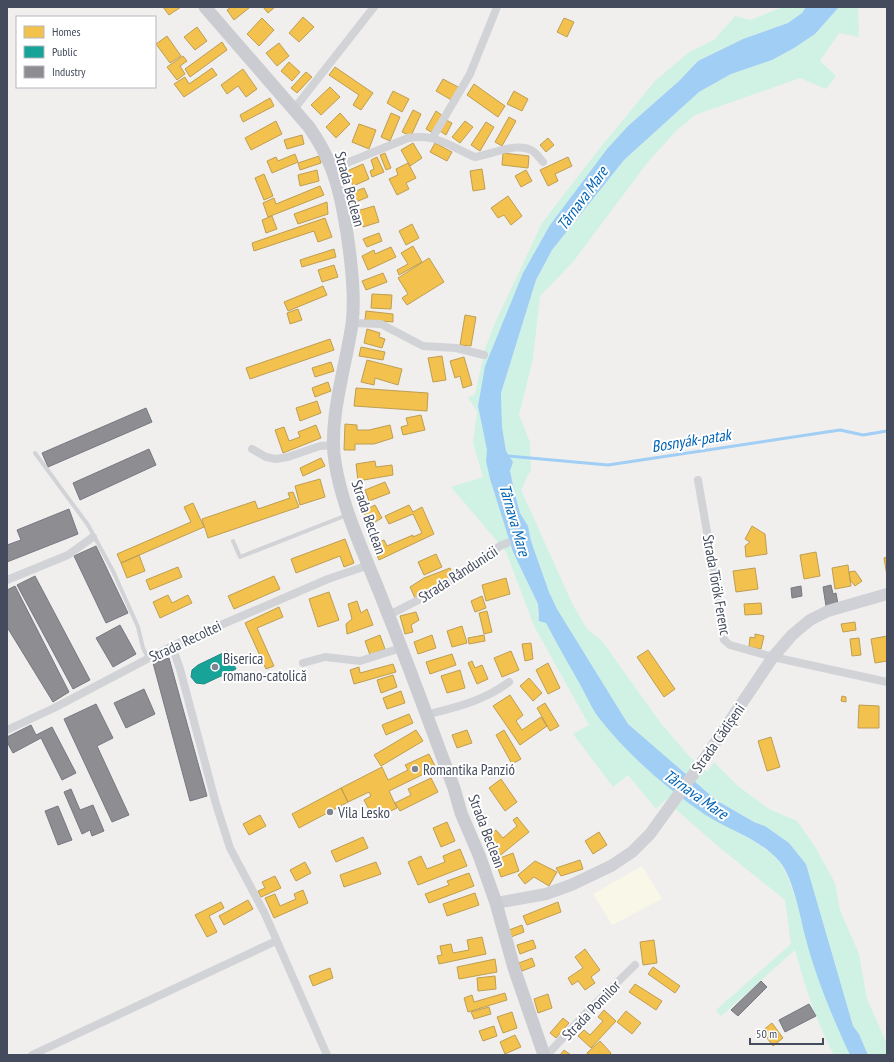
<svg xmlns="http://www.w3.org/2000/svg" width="894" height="1062" viewBox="0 0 894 1062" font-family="'PT Sans Narrow',sans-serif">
<rect width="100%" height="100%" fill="#f0efee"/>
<!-- commercial -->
<path fill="#f8f7e8" d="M642,866L662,899L612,925L593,894Z"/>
<!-- green -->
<path fill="#d0f2e4" d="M783,7H806L802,13L788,23L743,39L698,61L679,81L628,126L607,149L550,225L523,273L485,366L478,406L487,450L486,461L490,479L513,552L538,604L537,615L546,623L558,645L704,814L752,840L773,854L781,864L788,877L801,914L805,937L829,1005L850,1055H834C816,1022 805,986 795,950L721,1016L716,1010L791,944L785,900L720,848L665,800L656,809L628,775L613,787L573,734L589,725L534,626L506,552L451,487L483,477L473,443L477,411L468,398L475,394L485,349L494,325L542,223L599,149L655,81L688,53L715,39L735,16L750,20Z
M839,7H858L859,37L839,33L820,61L836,76L826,89L800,78L695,115L675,132L648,162L573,262L540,296L533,359L519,415L530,442L531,469L521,490L573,605L587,629L602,641L660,722L688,755L707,772L714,762L738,786L769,809L797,821L814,845L835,883L840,910L859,954L867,999L887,1044V1055H868L859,1034L853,1026L806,864L789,843L765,826L754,822L716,800L628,724L557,609L549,592L531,541L528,526L520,513L515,494L510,471L513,462L506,451L502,427L501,393L536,280L552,250L624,160L699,92L731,74L772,60L794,48L815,34Z"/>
<!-- water -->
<path fill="#a0cef4" d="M806,7H839L815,34L794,48L772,60L731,74L699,92L624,160L552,250L536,280L501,393L502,427L506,451L513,462L510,471L515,494L520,513L528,526L531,541L549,592L557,609L628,724L716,800L754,822L765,826L789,843L806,864L853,1026L859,1034L868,1055H850C833,1019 815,975 805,936C800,915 793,878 780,862C761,839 728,830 704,814C665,787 628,755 599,718C592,709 587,697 581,686C569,665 557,644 546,623L539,621L538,604L513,552L490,479L486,461L487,450L478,406L485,366L523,273L550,225L607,149L628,126L679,81L698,61L743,39L788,23L802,13Z"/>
<!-- homes -->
<path fill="#f2c14e" stroke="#be9e52" d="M163,7H181L169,15Z
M231,7H249V8L234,20L227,10Z
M263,7H275L268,13Z
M303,17L314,27L299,42L289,33Z
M262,18L274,30L259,46L247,34Z
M564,18L574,22L567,37L557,32Z
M197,27L207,41L195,50L184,37Z
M167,36L181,56L170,63L156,44Z
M222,42L227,50L190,77L185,69Z
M279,43L289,56L277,66L266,53Z
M183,56L187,61L180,66L185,74L177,80L167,67Z
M289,62L300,72L292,81L281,71Z
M335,67L373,93L361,110L353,105L359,95L329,75Z
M212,68L217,75L184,97L174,84L185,77L189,84Z
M243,69L257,89L246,97L238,86L227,94L221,85Z
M306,72L312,77L297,93L291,88Z
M443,79L460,88L453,101L436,91Z
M474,84L505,106L498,117L467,95Z
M330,87L340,97L321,115L311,105Z
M393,91L409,99L402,112L387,103Z
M514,91L528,99L522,111L507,104Z
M270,98L274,106L243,122L240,115Z
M413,110L421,114L411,136L402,132Z
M436,111L443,116L433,133L426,129Z
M340,113L350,124L336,138L326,127Z
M391,113L400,117L390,141L381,137Z
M509,117L516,121L502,146L495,142Z
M446,120L452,123L446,135L440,131Z
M276,121L282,134L251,150L245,138Z
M465,121L473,127L460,143L452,137Z
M486,122L494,127L480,151L471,145Z
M359,124L376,130L369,149L352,142Z
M302,135L304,144L287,149L284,140Z
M548,138L554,145L546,152L540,145Z
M413,143L422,158L410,166L401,150Z
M435,143L452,152L447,161L430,152Z
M385,153L391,168L386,170L380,155Z
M503,153L529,156L528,168L502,165Z
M295,154L298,162L272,173L267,161L276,157L278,161Z
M319,156L321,163L300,170L298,163Z
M377,157L384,172L372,177L370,171L374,169L371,160Z
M568,157L572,166L555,174L558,181L548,186L540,170Z
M408,163L416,178L406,183L409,189L397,195L389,179L398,175L396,169Z
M363,164L369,179L353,186L347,171Z
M482,169L485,189L473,191L470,171Z
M317,170L319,181L300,186L298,175Z
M526,170L532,181L521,187L515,176Z
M264,174L273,196L264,200L255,178Z
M320,186L324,195L268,217L263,203L274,198L276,204Z
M364,188L368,197L351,204L347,194Z
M508,196L522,216L511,225L504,215L498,218L491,208Z
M327,202L328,214L298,224L294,214Z
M374,206L379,222L363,227L357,211Z
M272,216L277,229L266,233L262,220Z
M325,218L332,237L318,242L314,231L254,251L252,243Z
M412,224L419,238L406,245L399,231Z
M379,233L382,241L367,247L363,239Z
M413,246L422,262L399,275L397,270L408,264L401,253Z
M391,247L396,257L368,270L362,256L374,250L375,254Z
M334,249L336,257L302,267L300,260Z
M429,258L444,282L407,305L402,298L408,294L398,278Z
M334,265L338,277L322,282L318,270Z
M383,273L387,282L366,290L362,281Z
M323,286L327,295L288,311L284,302Z
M372,294L392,295L391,309L371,308Z
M298,309L302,320L290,324L287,313Z
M366,311L393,314V322L365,320Z
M465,315L476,317L471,346L460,345Z
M367,329L380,333L379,337L385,339L382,348L364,343Z
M330,339L334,350L250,379L246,368Z
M361,347L385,352L383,360L359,356Z
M442,356L446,380L433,382L428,358Z
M464,357L472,385L463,388L460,376L455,378L450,361Z
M367,360L402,369L398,385L375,378L374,385L361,382Z
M331,362L334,371L315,377L312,368Z
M328,382L331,391L315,397L312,388Z
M356,388L428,393L427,411L354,406Z
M317,401L321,413L300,421L296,408Z
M421,415L425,430L403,435L401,427L408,425L406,418Z
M345,424L357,425V430H369L390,425L393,438L374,444H355V450H344Z
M316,425L321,438L283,453L275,430L284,427L289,441L300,437L298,432Z
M321,458L325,466L303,476L300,468Z
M375,461L376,467L392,465L393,475L358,481L356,464Z
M320,479L325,497L300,505L295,486Z
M385,482L390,493L369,501L365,490Z
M293,492L299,507L208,538L202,519L255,501L258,509L290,498L288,493Z
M193,503L204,527L121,563L117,554L191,522L184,507Z
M375,505L382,518L370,525L363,511Z
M409,505L413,512L422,507L434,534L379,560L373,545L384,540L387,546L413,535V537L422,533L413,514L389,524L385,516Z
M752,526L765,534L767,554L746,557L745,546L750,542L745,539Z
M345,539L354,563L344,567L340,556L296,573L291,559Z
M816,552L820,576L804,579L800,555Z
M436,554L442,567L424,575L418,562Z
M139,555L145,571L127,578L121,563Z
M887,557V576L884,558Z
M848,565L851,586L835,589L832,568Z
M178,567L182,577L150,590L146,580Z
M450,568L454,576L415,598L410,587L424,578Z
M755,568L758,589L736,592L733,571Z
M855,571L862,581L855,586L850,580L849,572Z
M274,576L280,589L234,609L228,596Z
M506,578L510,594L486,601L482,585Z
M329,592L339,620L318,627L309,599Z
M168,595L172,603L188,595L192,603L160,618L153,602Z
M482,596L486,608L475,612L471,601Z
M357,601L361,613L367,609L373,625L347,634L346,624L352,619L348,604Z
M761,603L762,614L745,615L744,604Z
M279,607L283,617L257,628L274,666L266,669L245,623Z
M487,611L492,632L484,634L479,613Z
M416,612L419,620L411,625L413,632L405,634L400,616Z
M855,622L856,630L843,632L841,624Z
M462,626L467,643L452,647L447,631Z
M755,634L764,636L761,649L749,647L750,637L755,638Z
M380,635L385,649L370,655L365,641Z
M432,635L436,648L418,654L414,642Z
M484,635L485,641L469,644L468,638Z
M887,636V661L875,663L871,639Z
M859,638L861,655L852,656L850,639Z
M531,643L533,659L525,661L522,644Z
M648,650L675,689L664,697L637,657Z
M511,651L519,670L502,677L494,658Z
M452,654L456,665L430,674L426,662Z
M472,661L475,668L482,665L488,679L477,684L468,663Z
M548,663L560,688L548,694L536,670Z
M393,664L396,672L354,684L350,670L359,667L360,673Z
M460,670L465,688L447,693L441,676Z
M393,675L397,687L381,693L377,680Z
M529,678L542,693L533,701L520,686Z
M401,691L405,703L387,709L383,698Z
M510,695L523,715L516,721L522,730L541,717L547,726L520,745L493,706Z
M842,696L846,697V702L841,701Z
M545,703L559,726L550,731L537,708Z
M859,705L879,706V728H858Z
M409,714L413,723L386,735L382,725Z
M416,730L423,741L381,766L374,755Z
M467,730L472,743L457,748L452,735Z
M504,730L521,759L512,764L496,735Z
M771,737L780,767L767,771L758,741Z
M429,754L436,768L389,791L397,808L374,819L364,800L371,796L369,792L348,802L341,788L382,767L388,780L408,770L405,765Z
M431,778L438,792L400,811L395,803L411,795L408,789Z
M501,779L517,802L505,811L489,788Z
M341,788L348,802L299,828L292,814Z
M260,815L266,826L249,835L243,824Z
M517,817L529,832L497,858L483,841L496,830L503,838L517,826L513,820Z
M447,822L455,841L441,847L433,828Z
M599,832L607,845L593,854L585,841Z
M363,837L368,848L336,862L331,851Z
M460,849L467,866L418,885L408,862L421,856L427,869L445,862L443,856Z
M513,853L519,871L501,877L495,860Z
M580,860L583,869L561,876L556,868Z
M535,861L557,872L549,886L534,877L525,884L518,875Z
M305,862L311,873L296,881L290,870Z
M376,862L381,874L344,887L340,875Z
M469,873L474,886L429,903L425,894L449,885L447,881Z
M275,876L281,888L261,897L258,891L265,888L262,882Z
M303,890L308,903L274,918L265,898L275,894L280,906L296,899L294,894Z
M475,893L479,905L447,916L443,904Z
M248,900L253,909L224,925L219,916Z
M221,902L224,908L209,916L217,932L207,937L195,915Z
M558,902L561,912L527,925L523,916Z
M522,925L524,932L511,937L509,930Z
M482,937L486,954L439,964L437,956L442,955L440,946L451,944L453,953L469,950L467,940Z
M533,940L536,948L520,954L517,945Z
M654,940L657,963L643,965L640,942Z
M585,949L600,970L591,977L595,983L585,990L578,981L572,985L568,978L583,968L575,957Z
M532,958L535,966L522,971L519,963Z
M495,959L497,972L459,979L457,967Z
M653,967L680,986L675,993L648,974Z
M330,968L333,978L313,986L309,976Z
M495,976L496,989L478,991L477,978Z
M635,984L662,1001L656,1010L629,992Z
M505,993L507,1000L468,1012L464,998L472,995L474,1002Z
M548,994L552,1008L538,1013L534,999Z
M489,1007L491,1014L474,1019L471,1012Z
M604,1010L616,1021L591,1048L578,1036L584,1030L590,1035L603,1021L598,1017Z
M626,1011L641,1023L632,1034L617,1022Z
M512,1012L517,1028L503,1033L497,1017Z
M563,1018L569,1023L556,1038L550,1033Z
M772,1023L783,1038L773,1046L762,1031Z
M494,1026L497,1036L483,1041L479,1031Z
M515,1035L521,1047L505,1054L500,1042Z
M600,1041L611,1053L609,1055H588L587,1053Z
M564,1050L571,1055H560Z"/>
<!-- public -->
<path fill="#17a398" stroke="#248986" d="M227,651L236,669L204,684L196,683L191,677L192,670L198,665Z"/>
<!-- industry -->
<path fill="#8d8d92" stroke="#777982" d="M146,408L152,422L48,467L42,453Z
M149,449L156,465L80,500L73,483Z
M69,509L78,534L7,562V545L21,540L17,530Z
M96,546L128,613L106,623L74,556Z
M35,576L90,680L73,689L17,585Z
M831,585L833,594L836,593L838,604L826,606L823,587Z
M15,586L69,692L53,702L7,627V590Z
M801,586L802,596L792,598L791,588Z
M120,625L136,654L113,667L96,638Z
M169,658L207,796L190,801L153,663Z
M144,689L155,714L126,728L114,703Z
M96,704L113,738L97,746L129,815L112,822L64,719Z
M31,725L36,735L52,727L76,773L62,780L41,738L13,753L7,742V737Z
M71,789L80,810L93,805L104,831L92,836L90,830L82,834L64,792Z
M58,806L72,840L58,845L45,811Z
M761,981L767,987L738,1016L731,1010Z
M809,1004L816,1016L785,1032L779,1020Z"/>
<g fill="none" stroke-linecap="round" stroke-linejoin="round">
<!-- stream -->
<path stroke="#a0cef4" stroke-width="3" d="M507,456L608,465L840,430L863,435L887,431"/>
<!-- lane -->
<path stroke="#d1d3d7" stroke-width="4" d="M35,453L88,525L113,571L138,627L143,648L148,658
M233,541L240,557L347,515"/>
<!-- street -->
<path stroke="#d1d3d7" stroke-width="8" d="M294,109L374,7
M433,137L470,74L497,7
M332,169L408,138C437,133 450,147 475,157C491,155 519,140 534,152C538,155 540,159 543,162
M352,323L381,324L423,346L456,348L484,355
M252,449L266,457L276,459L288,457L320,446L333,445
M698,480L720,607L724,640L730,645L773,657L887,682
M7,580L68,555L93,537
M389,615L434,592L500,546L507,543
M172,646L180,669L216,804L230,848L265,914L327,1055
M303,663L325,657L360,661L401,648
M426,715C456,707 484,701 509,682
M7,730L54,708L172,646L328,579L369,565
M32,1055L276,941
M547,1055L587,1012L635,965"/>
<!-- secondary -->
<path stroke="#d0d1d6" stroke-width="12" d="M496,903L546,894L571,885L611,866L632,852L650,834L705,758L773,657L792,635L810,620L828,611L887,594"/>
<!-- primary -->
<path stroke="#caccd2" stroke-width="13" d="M205,7L309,127C318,140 325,152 331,167C345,202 357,287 352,324C346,366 328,420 335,462C343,513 368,561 386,609C410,668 431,728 454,788L461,813L479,855L496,903L514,968L544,1055"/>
</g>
<!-- markers -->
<g fill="#808490" stroke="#fff" stroke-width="1.5">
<circle cx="215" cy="667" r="4"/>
<circle cx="415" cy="769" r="4"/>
<circle cx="330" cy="812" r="4"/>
</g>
<g text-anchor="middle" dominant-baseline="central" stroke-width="4" stroke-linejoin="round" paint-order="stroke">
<!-- street labels -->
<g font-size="15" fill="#434b5d" stroke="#fff">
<text transform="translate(350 189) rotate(75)">Strada Beclean</text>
<text transform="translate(369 517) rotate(71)">Strada Beclean</text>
<text transform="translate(458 574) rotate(-33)">Strada Rândunicii</text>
<text transform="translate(717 585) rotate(80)">Strada Török Ferenc</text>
<text transform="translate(185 641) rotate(-25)">Strada Recoltei</text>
<text transform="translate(718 738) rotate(-55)">Strada Cădișeni</text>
<text transform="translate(487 831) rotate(69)">Strada Beclean</text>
<text transform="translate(591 1010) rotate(-46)">Strada Pomilor</text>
</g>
<!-- poi labels -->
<g font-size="15" fill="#434b5d" stroke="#fff" text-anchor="start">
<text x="223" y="658">Biserica<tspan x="223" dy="17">romano-catolică</tspan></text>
<text x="423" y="769">Romantika Panzió</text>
<text x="338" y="812">Vila Lesko</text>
</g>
<!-- water labels -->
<g font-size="16" font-style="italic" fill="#0063b3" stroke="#fff">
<text transform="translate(582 198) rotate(-54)">Târnava Mare</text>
<text transform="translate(691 440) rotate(-9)">Bosnyák-patak</text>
<text transform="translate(515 520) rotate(74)">Târnava Mare</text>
<text transform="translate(696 794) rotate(35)">Târnava Mare</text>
</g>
</g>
<!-- border -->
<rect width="894" height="1062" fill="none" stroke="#434b5d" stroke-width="16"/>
<!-- legend -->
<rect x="16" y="16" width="140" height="72" fill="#ffffff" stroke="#b4b7be"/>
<rect x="24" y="26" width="20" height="12" fill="#f2c14e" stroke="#b4b7be"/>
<text x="52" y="36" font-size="12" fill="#434b5d">Homes</text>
<rect x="24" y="46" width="20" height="12" fill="#17a398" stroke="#b4b7be"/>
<text x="52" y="56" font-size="12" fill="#434b5d">Public</text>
<rect x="24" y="66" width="20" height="12" fill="#8d8d92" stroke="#b4b7be"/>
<text x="52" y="76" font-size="12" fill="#434b5d">Industry</text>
<!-- scale -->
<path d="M750 1038v6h73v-6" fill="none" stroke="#434b5d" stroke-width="2"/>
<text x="756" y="1038" font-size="12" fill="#434b5d" stroke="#ffffff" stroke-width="3" paint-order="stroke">50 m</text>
</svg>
